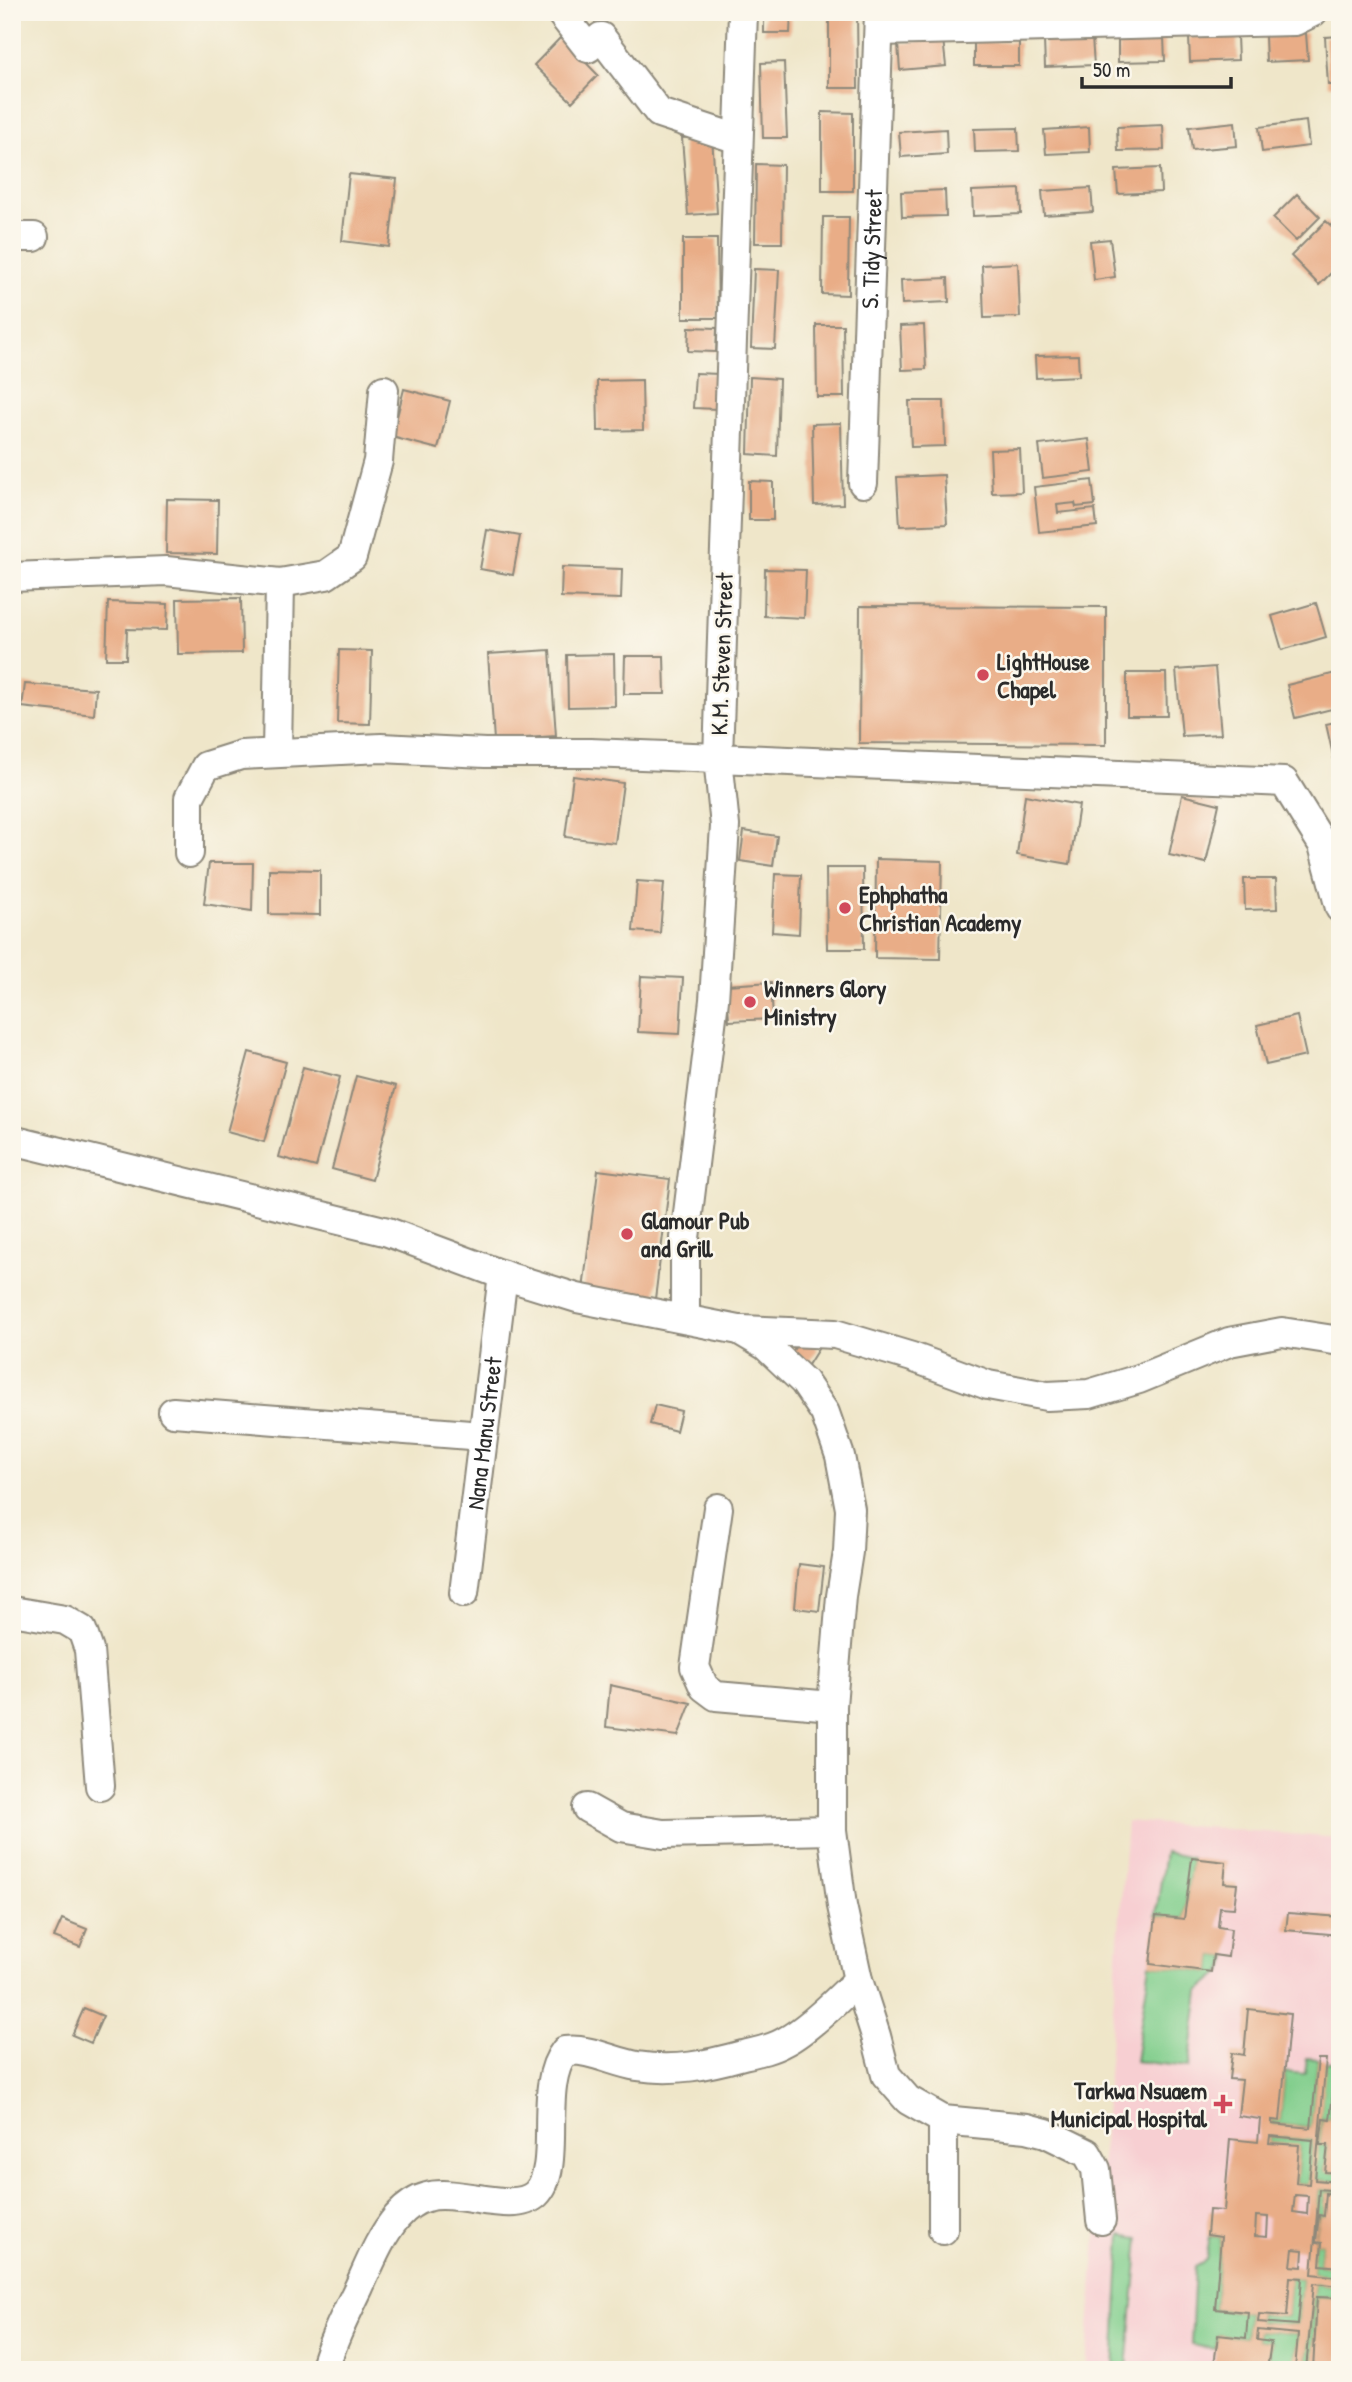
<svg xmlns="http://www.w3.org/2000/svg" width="1352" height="2382" viewBox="0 0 1352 2382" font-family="'Patrick Hand',sans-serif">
<rect width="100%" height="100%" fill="#fbf7ec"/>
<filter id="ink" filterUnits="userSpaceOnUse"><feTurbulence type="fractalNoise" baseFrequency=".0143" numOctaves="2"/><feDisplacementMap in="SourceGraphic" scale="14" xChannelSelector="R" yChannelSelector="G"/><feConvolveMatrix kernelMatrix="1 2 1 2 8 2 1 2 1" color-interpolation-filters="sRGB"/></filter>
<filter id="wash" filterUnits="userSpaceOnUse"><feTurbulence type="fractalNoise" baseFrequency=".00686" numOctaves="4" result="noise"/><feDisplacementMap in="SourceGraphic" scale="28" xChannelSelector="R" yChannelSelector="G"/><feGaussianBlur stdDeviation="1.57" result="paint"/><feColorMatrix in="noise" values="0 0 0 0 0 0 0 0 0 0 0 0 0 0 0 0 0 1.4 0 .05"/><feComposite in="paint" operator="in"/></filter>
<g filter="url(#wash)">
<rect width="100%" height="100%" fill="#efe6c9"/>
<!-- built -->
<path fill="#f7cfd2" d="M1127,1821L1340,1838V2370H1086Z"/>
<!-- green -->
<path fill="#81ce8c" stroke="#567c5c" stroke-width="2" d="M1165,1852L1192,1858L1184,1919L1156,1916Z
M1213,1955L1228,1957L1223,1971L1199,1991L1189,2067L1135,2061L1150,1964L1211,1972Z
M1307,2058L1318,2059L1311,2128L1272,2124V2120H1280L1285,2072L1305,2074Z
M1325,2062L1340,2064V2074H1335L1330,2120L1323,2119L1321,2145H1328L1325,2171L1340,2173V2182L1315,2180Z
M1270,2136L1313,2140L1309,2184L1296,2183L1299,2146L1269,2143Z
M1319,2189L1340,2191V2194L1326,2193L1324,2216H1319L1316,2242L1322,2243L1320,2265L1340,2267V2277L1312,2274Z
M1121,2235L1139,2238L1127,2368L1135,2370H1114Z
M1210,2236L1221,2237L1215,2309L1248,2312L1246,2338L1218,2335L1216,2349L1191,2345L1195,2266L1206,2260Z
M1290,2277L1302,2278L1298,2325L1258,2322L1259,2314L1287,2316Z
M1314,2283L1340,2286V2298L1317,2297L1313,2370H1306Z
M1258,2330L1298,2334L1295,2370H1267L1271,2342L1257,2340Z"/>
<g id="blocks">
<!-- building -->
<path fill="#e9ad87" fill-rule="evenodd" d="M764,12H791L790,33H764Z
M829,12H857L858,88H829Z
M1306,33L1308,60L1266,62L1265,36Z
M1237,36L1238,60L1190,62L1189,37Z
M1340,36V85H1328L1325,37Z
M561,37L598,75L572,102L534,65Z
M1164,37L1165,61L1118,62V38Z
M1092,38L1094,65L1045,67L1044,40Z
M943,39L946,66L900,70L898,44Z
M974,42H1019V66H974Z
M784,62L787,138H763L761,63Z
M822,112L853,113V191H822Z
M1306,121L1309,146L1262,152L1259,127Z
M1235,122L1237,146L1192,150L1189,127Z
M1163,125L1164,150L1118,151L1117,127Z
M1089,127L1090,152L1046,154L1044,130Z
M1018,128L1019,151L975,152L974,129Z
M946,129L947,154L901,157L899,132Z
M712,136L717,213L688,215L682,138Z
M756,164L783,165L782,243H755Z
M1160,168L1161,192L1118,194L1116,170Z
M349,174L397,179L389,247L342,241Z
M1091,188L1093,212L1044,215L1042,191Z
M1020,189L1021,214L973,216L972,191Z
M945,190L946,216L902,217L901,192Z
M1297,194L1320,217L1296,241L1273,218Z
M823,217H849L848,295L822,294Z
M1326,221L1340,234V250L1334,255L1340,264L1319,285L1291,256Z
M683,239H717L718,318H683Z
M1110,239L1115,277L1094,280L1090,241Z
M1018,263L1020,317L984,318L982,265Z
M754,269L779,270L775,349L751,348Z
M948,278L949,302L902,304L901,280Z
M816,325H843L844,397H817Z
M924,325L926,369L902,370L900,326Z
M689,327L717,328L716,352L688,351Z
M1078,355L1079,376L1036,378L1035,356Z
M695,373L719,374L718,409L693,408Z
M750,377L779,379L777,456L748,454Z
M642,380L643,430L598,431L597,381Z
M404,389L450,401L438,449L392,437Z
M909,401H944L945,446L911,447Z
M841,423L843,504L814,505L812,424Z
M1089,439L1093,472L1043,478L1039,445Z
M1020,449L1022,492L992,493L990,450Z
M944,475L947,524L900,526L897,477Z
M1092,480L1095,505L1076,507L1075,503L1057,505L1058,513L1095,509L1097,526L1039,532L1034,487Z
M749,481L773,482V520H749Z
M167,499L218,500L217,554L166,553Z
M487,530L520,536L513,575L480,569Z
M562,567L622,569L621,599L561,597Z
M765,569L806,570L804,618L764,616Z
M241,598L242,653L178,654L177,599Z
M108,602L168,604L167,630L127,629L126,659H106Z
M1316,603L1326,637L1282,650L1272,616Z
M860,606L1106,607V745L859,743Z
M339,650L372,651L370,724L337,723Z
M550,650L556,736L494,740L488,654Z
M614,654L615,706L568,707L567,655Z
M625,656H664L665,694H624Z
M1215,667L1221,734L1182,736L1176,670Z
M1340,672V707L1295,718L1287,685Z
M1127,673H1166L1167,716H1127Z
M25,684L96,689L94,715L22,707Z
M1340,721V782H1339L1326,724Z
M573,776L623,783L615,843L565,837Z
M1025,795L1079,805L1070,864L1017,855Z
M1182,795L1219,804L1206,863L1169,855Z
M744,831L777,836L773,866L740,861Z
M876,859L942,861L940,959L875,958Z
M209,863H253L252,911L204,904Z
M826,868H863L864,949H827Z
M269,869L320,870V915L269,914Z
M775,874L801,875L799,934L772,932Z
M1244,879H1276L1277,909L1245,910Z
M637,881L664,883L660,933L633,931Z
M641,976L683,978L680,1034L638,1032Z
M771,982L773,1019L729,1021L727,985Z
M1297,1016L1306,1056L1266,1065L1257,1025Z
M249,1052L286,1062L264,1142L227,1132Z
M303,1067L340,1077L316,1167L279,1157Z
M356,1076L396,1086L372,1180L332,1169Z
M598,1170L670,1179L655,1299L583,1290Z
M801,1338L818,1349L806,1368L789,1357Z
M655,1405L681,1411L676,1431L650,1424Z
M799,1564L824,1567L819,1611L795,1608Z
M610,1685L691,1703L678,1736L606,1727Z
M1192,1858L1226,1862L1224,1883L1237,1884L1234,1908L1220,1907L1218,1927L1231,1929L1228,1957L1213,1955L1211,1972L1150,1964L1156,1916L1184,1919Z
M1288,1913L1340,1917V1935L1286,1930Z
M62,1919L87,1929L80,1947L54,1937Z
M84,2008L103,2016L91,2043L72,2035Z
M1248,2009L1290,2014L1280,2121L1272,2120V2124L1311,2128L1318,2059H1326L1315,2180L1340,2182V2191L1319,2189L1312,2274L1340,2277V2286L1314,2283L1306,2370H1295L1298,2334L1258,2330L1257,2340L1271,2342L1267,2370H1230L1231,2367L1214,2365L1218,2335L1246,2338L1248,2312L1215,2309L1221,2237L1207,2235L1209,2210L1224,2211L1230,2139L1258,2142L1260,2119L1238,2116L1242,2080L1229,2079L1232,2053L1244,2055ZM1270,2136L1313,2140L1309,2184L1296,2183L1299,2145L1269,2143ZM1295,2195L1308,2196L1307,2214L1293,2212ZM1256,2216L1268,2217L1267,2237L1255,2236ZM1293,2249L1303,2250L1302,2267L1291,2266ZM1290,2277L1302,2278L1298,2325L1258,2322L1259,2314L1287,2316Z
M1335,2074H1340V2173L1325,2172L1328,2145H1320L1323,2119L1330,2120Z
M1326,2193L1340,2194V2267L1320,2265L1322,2243L1316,2242L1319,2215L1324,2216Z
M1317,2297L1340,2298V2370H1313Z"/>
</g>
</g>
<g filter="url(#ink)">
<use href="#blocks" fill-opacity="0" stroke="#8d887a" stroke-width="2"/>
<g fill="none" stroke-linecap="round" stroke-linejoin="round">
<defs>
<g id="minor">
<path d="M560,12L588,48L601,37L659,113L738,139"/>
<path d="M743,12L718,758L1284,782L1323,845L1340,908"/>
<path d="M879,31L1295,21L1313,12"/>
<path d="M12,237H34"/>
<path id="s1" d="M863,483L879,12"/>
<path d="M12,577L166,571L280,583L326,575L352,557L378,461L384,390"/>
<path d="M277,751L280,583"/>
<path d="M189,853V798L206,766L241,755L381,748L485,753H590L718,758L725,826L714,1000L685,1238V1318"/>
<path d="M12,1140L388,1232L503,1275L577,1298L739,1330L766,1346L804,1382L825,1413L840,1456L850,1509L848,1552L841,1596L832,1706V1830L842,1906L858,1980L876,2036L886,2075L908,2100L943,2120L1027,2128L1046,2133L1087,2153L1096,2169L1101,2220"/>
<path d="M742,1330L835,1334L912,1357L988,1385L1047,1396L1089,1394L1139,1379L1229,1342L1282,1332L1340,1341"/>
<path d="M173,1412L483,1436"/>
<path d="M718,1508L695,1667L704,1687L716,1696L832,1706"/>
<path id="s2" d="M464,1593L503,1275"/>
<path d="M12,1611L65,1620L82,1630L89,1650L100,1786"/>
<path d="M587,1808L621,1827L663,1834L832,1830"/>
<path d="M943,2120V2230"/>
<path d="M324,2370C332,2341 346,2314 359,2287C370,2263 380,2237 397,2217C405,2208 415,2200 427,2197C457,2188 514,2215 536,2194C564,2167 536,2087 565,2051C589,2048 613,2062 637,2066C675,2072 707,2065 743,2055C757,2052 772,2049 784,2042C806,2031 840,1998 858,1980"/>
</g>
</defs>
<!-- minor casing -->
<use href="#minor" stroke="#8d887a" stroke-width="32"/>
<!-- minor -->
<use href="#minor" stroke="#fff" stroke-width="28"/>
</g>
</g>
<!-- markers -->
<g fill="#d1495b" stroke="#fbf7ec" stroke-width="2.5">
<circle cx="983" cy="675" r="7"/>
<circle cx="845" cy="908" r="7"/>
<circle cx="750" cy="1002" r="7"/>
<circle cx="627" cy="1234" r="7"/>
<path d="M1219.5 2093.5h7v7h7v7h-7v7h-7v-7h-7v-7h7z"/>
</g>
<g text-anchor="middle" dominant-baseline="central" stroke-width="5" stroke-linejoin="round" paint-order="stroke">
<!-- street labels -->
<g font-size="24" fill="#2b2b2b" stroke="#fbf7ec">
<text stroke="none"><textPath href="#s1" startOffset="234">S. Tidy Street</textPath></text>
<text transform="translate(721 654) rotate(-88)">K.M. Steven Street</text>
<text stroke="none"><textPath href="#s2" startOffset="161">Nana Manu Street</textPath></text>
</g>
<!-- poi labels -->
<g font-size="24" font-weight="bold" fill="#2b2b2b" stroke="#fbf7ec" text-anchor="start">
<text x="997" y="661">LightHouse<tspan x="997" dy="28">Chapel</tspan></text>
<text x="859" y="894">Ephphatha<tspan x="859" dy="28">Christian Academy</tspan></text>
<text x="764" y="988">Winners Glory<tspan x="764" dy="28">Ministry</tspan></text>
<text x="641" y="1220">Glamour Pub<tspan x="641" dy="28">and Grill</tspan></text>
<text x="1207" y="2090" text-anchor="end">Tarkwa Nsuaem<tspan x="1207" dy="28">Municipal Hospital</tspan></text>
</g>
</g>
<!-- margin -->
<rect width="1352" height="2382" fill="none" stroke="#fbf7ec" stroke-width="42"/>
<!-- scale -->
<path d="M1082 77v10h149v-10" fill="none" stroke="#2b2b2b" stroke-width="3.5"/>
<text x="1093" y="77" font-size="21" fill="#2b2b2b" stroke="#fbf7ec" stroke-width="5" paint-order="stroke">50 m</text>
</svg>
